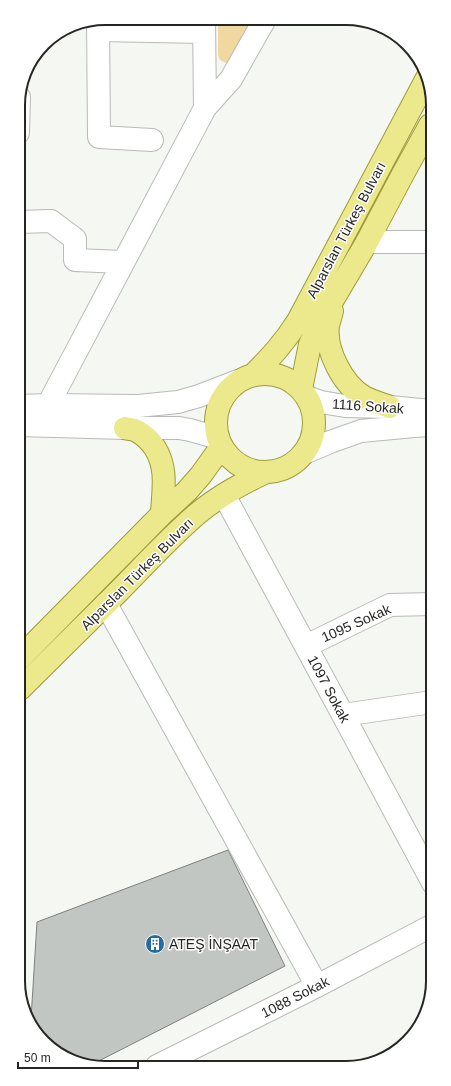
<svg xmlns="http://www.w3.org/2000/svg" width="451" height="1086" viewBox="0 0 451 1086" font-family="Helvetica,sans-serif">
<rect width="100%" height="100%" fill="#f5f7f3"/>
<!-- green -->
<path fill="#f1d7a0" d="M218,19H252L232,58L228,64L220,60L218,55Z"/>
<!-- building -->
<path fill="#c2c6c3" stroke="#7d817e" d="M228,850L285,966L89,1066L48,1046L31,1019L37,922Z"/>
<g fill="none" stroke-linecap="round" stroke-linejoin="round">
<defs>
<path id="minor" d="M98,19L99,137L152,140
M204,19L205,108
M98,30L204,32
M18,133L19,97
M19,222L51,221L75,239V260L123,262
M367,242H431
M307,397L321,402L345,406L390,407L431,411
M19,406L48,405L138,406L178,402L199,396L238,381
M36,424L48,405L205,108L231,79L265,19
M19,425L125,428H179L190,430L218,438
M304,453L330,442L361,431L414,426L431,425
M224,495L343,715L433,883
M106,604L317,986
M306,646L390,605L432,604
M343,715L432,702
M157,1066L317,986L433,925"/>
<path id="major" d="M332,311C331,316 329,321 328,326C325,350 343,385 364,397C372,401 382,404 390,407
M216 423a49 49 0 1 1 98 0a49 49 0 1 1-98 0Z
M253,375C271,357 284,343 298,321L427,78
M301,389L310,344L321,320L367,242L403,174L430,125
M125,428C128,429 133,429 137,431C144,435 150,440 155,448C168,469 163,490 162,514
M20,658L162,514L187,491L201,475L221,447
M20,689C51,658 82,628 113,597C141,569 167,540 197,514C217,497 241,484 264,473"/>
</defs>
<!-- minor casing -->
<use href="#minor" stroke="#b8bab6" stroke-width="24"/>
<!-- major casing -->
<use href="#major" stroke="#9e9b37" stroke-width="24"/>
<!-- minor -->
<use href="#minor" stroke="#fff" stroke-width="22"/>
<!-- major -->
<use href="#major" stroke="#ebe98c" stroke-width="22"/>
</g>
<!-- icons -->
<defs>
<symbol id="building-disc" viewBox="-11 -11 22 22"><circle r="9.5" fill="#266ba0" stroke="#fff"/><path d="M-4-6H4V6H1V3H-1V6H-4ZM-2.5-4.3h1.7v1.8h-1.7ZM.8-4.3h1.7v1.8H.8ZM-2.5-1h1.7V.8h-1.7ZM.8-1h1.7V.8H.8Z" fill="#fff"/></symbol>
</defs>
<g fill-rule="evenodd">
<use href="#building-disc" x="144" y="933" width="22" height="22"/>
</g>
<g text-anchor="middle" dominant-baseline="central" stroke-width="3" stroke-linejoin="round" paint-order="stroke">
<!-- street labels -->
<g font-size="14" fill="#262625" stroke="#fff">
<text transform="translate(346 230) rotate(-62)">Alparslan Türkeş Bulvarı</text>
<text transform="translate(368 406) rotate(4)">1116 Sokak</text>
<text transform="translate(137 574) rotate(-45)">Alparslan Türkeş Bulvarı</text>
<text transform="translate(356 623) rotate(-24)">1095 Sokak</text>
<text transform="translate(329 689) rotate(62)">1097 Sokak</text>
<text transform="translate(295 997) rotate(-27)">1088 Sokak</text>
</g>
<!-- poi labels -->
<g font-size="14" fill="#262625" stroke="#fff" text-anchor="start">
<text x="169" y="944">ATEŞ İNŞAAT</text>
</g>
</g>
<!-- crop -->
<path d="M0 0H451V1086H0ZM105 25H346A80 80 0 0 1 426 105V981A80 80 0 0 1 346 1061H105A80 80 0 0 1 25 981V105A80 80 0 0 1 105 25Z" fill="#fff" fill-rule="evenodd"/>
<path fill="none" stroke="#262625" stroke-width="2" d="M105 25H346A80 80 0 0 1 426 105V981A80 80 0 0 1 346 1061H105A80 80 0 0 1 25 981V105A80 80 0 0 1 105 25Z"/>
<!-- scale -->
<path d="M18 1062v6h120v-6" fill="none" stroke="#262625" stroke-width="2"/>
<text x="24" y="1062" font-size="12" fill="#262625" stroke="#ffffff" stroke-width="3" paint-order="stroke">50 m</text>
</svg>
